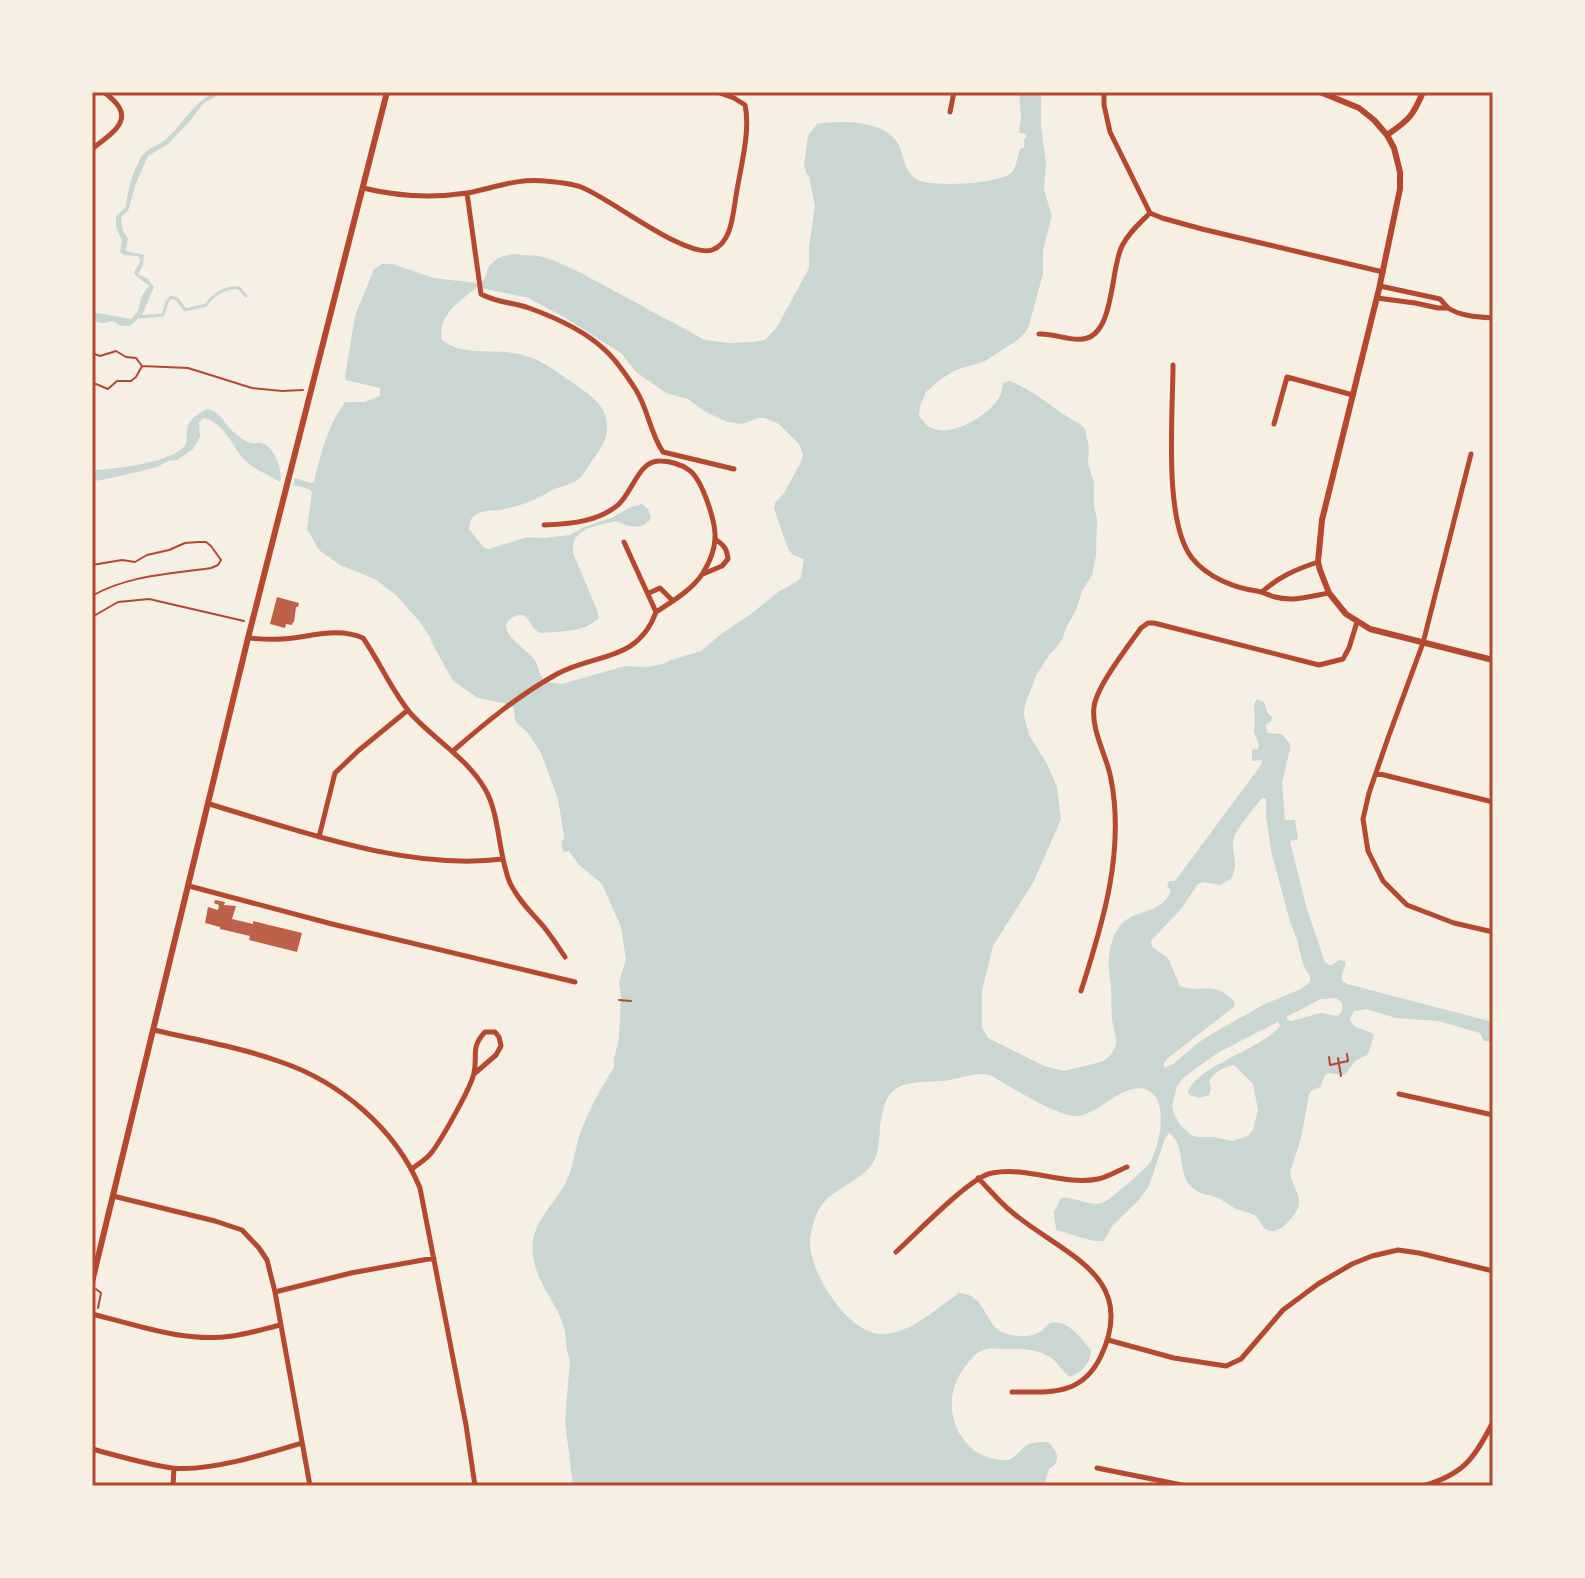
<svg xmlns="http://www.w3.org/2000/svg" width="1585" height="1578" viewBox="0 0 1585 1578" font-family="Quicksand,sans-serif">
<rect width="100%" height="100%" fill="#f6efe4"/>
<!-- water -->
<path fill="#c9d6d2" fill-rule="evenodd" d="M215,92H224L204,103L189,122L168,144L148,156L136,183L128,211L121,217L123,232L128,238L126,251L144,255L143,265L138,274L148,279L154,287L142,315L130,326H122L112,321L103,323L92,321V312L131,319C143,308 137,305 143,294C145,291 147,289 149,286L136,276L134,272L141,260L138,256L124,255L120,252L122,241L116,227V216L126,207C127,192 133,172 140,159C146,148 156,147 165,140C185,123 190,105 215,92Z
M1019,92H1041V126L1046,163L1044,190L1052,216L1043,250V274L1029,325L1025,333L1016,341L985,361L956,370L941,379L926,392L920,406L919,416C921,418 926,425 928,426C948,440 984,418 997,401C1001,396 1002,389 1003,383L1009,381C1035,390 1056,412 1080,424L1085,429L1089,448L1088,464L1094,483V506L1097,519L1096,556L1092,575L1083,589L1076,610L1065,630L1063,638L1056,648L1049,655L1036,676L1025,705L1024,715L1029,735L1047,764L1057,787L1061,819L1034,881L993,946L982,991V1027L988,1038L1044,1066L1064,1071L1101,1062C1108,1059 1114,1052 1116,1044C1117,1036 1113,1028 1112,1020C1111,1009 1112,999 1111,988C1111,978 1107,968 1109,957C1117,896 1157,926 1171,890L1167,886L1169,881H1175L1261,765L1262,760L1254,761L1252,760V750L1258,749L1259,745L1254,732L1255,719L1254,704L1257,699L1264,702L1267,712L1272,717L1271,721L1266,725L1267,733L1282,734L1290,744V749L1282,783L1285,820H1295L1298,839L1290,841L1307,909L1325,962L1330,966L1339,960L1345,961C1346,969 1341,973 1342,980L1347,984L1493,1022V1042L1484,1041L1480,1033L1438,1021L1396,1018L1366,1009L1354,1011L1350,1019L1354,1026L1374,1034L1369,1052L1367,1055L1355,1061L1345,1075L1328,1073L1325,1075L1320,1087L1311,1091L1309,1095L1301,1138L1290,1172C1291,1184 1303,1197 1298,1208C1294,1216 1281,1233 1271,1231C1261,1230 1261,1219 1254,1215C1248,1212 1241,1211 1236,1209C1230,1206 1226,1202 1220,1199C1209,1194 1195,1194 1188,1183C1177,1166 1186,1145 1169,1133L1165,1138L1149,1186L1138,1201L1112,1226L1104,1241C1093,1243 1069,1233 1056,1230L1054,1212L1061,1198C1074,1196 1091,1207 1102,1203C1109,1201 1144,1170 1149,1164C1159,1150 1167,1108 1154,1095C1132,1072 1100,1115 1077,1116C1060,1118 1007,1085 990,1075C974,1071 958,1080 942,1081C901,1083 885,1081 880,1129C879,1141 879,1154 872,1164C856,1187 827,1186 815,1218C813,1225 810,1234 810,1242C809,1272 850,1338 885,1334C914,1331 937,1308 959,1293C987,1294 984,1326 1004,1333C1016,1337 1032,1338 1041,1331C1044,1329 1048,1323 1051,1323C1067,1319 1084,1340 1091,1351C1089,1365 1083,1371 1070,1377C1061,1371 1058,1361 1048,1356C1035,1348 1020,1349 1006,1349C998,1349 988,1347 981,1351C974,1354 969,1362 964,1368C937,1403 957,1459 1004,1460C1015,1461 1020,1448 1029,1444C1035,1442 1042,1442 1048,1442C1057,1451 1063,1461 1049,1469L1044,1486H573L565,1421L570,1360C565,1348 567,1336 563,1324C555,1301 536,1281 533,1256C528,1223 555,1206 567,1180C575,1163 575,1143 583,1126C591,1106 603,1085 614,1067V1059L619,1038L621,997L619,982L626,960L621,927L602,884L579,865L569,851L563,852L561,841L564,840V836L558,799L541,753L528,733L517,723L515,719L514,710L512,705L478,698L453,681L432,643L430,637L419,621L396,595L375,579L340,565L319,550L307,529L312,492L309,489L293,485L295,478L311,483L314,482C320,455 328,425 345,402H364L380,396V388L350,381L345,380V377L355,316L374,269L382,264H393L433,278L477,283L484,280L489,266L498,258L511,254L539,256L553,260L581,273L705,340L729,343L752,342L765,340L777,327L809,268V247L815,206L809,177L806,172L804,166L808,136L817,124C838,120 884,120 897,142C905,155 902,169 916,179C929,188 1003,184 1012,172C1016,167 1018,156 1020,149L1024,148V139L1026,138V134L1019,133L1021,116ZM477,287L529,298L567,319L621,353L636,372L666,393L688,399L704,411L727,422L742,424L758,418H765L779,424L799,444L803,455L800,464L784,493L775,503L774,508L788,549L793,555L804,559L801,577L798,581L778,592L751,614L721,634L701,651L671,660L663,664L647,667L625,666L562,684L545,682C539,675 539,667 534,659C528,650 495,632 510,619C512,617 518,615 522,615C530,617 531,629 540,633C560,631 584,633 599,618L597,610L573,553C570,528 597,526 616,521C628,527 643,531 651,518L648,509L642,504L631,507L611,518L584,527L570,535L544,538L528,537L488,549L484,548L469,529C470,523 470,517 477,514C484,510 493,511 501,510C518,506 532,502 547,493C557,486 569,487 580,478C586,472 589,464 594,458C603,446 610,433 606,418C602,402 586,392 573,383C554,370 543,360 519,354C494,348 464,357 442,340C437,315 460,301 477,287ZM1262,798L1266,799V817L1272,855L1290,921L1297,940L1303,964L1310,977V982L1301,989L1265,1004L1215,1032L1199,1042L1173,1064L1164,1068V1063L1168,1058L1235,1006L1234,1001C1213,980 1203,994 1180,986L1168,958L1152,947L1151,941L1181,909L1198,884L1203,882L1220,885L1231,879C1239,863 1232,857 1233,841C1234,832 1255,806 1262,798ZM1336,998L1342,1003C1343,1009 1342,1014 1337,1016L1321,1013L1291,1021L1288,1020L1286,1017L1321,999ZM1278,1022L1280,1026C1261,1050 1196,1066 1188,1092L1190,1095L1199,1098L1209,1095L1211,1088L1209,1082C1212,1073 1225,1066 1234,1065L1253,1084L1258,1110L1253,1130L1248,1136L1232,1141L1213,1137H1197L1191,1135L1180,1125L1174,1114L1172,1106L1177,1086L1184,1077L1219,1052Z
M208,409C223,413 224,425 235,433C239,437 246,442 251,443C257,444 258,441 264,444C275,449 283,471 280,482C268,474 252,469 243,458C231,444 223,421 203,418L199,423L200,437L193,449L177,460L168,461L157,467L146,470L102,480L92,481V470C111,470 179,462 186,443C188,439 186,434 187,430C188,420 199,412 208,409Z"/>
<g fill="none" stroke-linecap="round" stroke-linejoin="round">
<!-- stream -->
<path stroke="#c9d6d2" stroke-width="3" d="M139,317L163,315L167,302L171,297L177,299L185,310L206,305C212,295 227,286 239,288L246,296"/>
</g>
<!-- building -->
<path fill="#bf614a" d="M277,597L299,603L298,607H296L294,622H293L292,625L286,624L285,628L270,624Z
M215,900L225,902L224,905L236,906L232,919L253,924V921L302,933L297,952L249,940L250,936L220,929V927L205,923L208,907L218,910L219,905L214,903Z"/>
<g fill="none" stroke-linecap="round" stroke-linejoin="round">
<!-- path -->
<path stroke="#b5482f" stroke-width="2" d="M92,353L100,356L116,351L126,357L136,358L142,366L136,377L131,381H117L108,389L96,384L92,385
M142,366L188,368L252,388L282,391L303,390
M92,565L122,560L135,562L147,555L169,550L185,543L198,542H206L211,546L221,560L218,565L211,568C171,574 128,575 92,596
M92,617L118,602L149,599L244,621
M619,1000L631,1001
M1329,1057L1330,1065L1348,1061L1347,1054
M1338,1058L1341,1076
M96,1289L101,1293L98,1308"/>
<!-- minor -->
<path stroke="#b5482f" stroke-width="5" d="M1104,92V105L1110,132L1150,213L1162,218L1202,229L1383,272
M950,112L954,92
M92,149C104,139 130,125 119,107C116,102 109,96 104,92
M363,188C396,196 434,198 467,193C494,188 517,178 545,181C557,182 571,183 581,187C610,198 686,259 712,250C732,243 733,213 736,196C740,169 751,131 745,105L734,98L717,92
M467,193L481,294C497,303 512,302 529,308C554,317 585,331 605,350C617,361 627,376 636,390C648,409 650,433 663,452L734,469
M1377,298L1415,303L1438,308H1448L1440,299L1380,286
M1448,308C1460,316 1479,317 1493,318
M1039,334C1054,333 1068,341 1083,339C1115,335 1110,269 1122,246C1129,232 1140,223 1150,213
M1173,365C1173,413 1163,521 1192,558C1207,577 1234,588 1257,591C1263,592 1268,595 1275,597C1293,602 1311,596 1329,593
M1274,424L1287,377L1353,395
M1471,454L1423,643L1388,738L1369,793L1363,819L1368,851L1383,881L1407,905L1454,923L1493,932
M544,525C569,524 599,522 619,504C633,491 639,460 660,461C669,461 681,464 689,470C702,479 716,522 715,538C715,549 709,563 703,573C692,590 673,601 656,612
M703,574L722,566L728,559C727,549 724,545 715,539
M1262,592C1278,577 1297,569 1318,562
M649,593L660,588L673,601
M248,638C259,639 270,640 281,639C308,638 336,626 363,638C380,662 393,694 412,715C436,741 467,758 485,789C500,814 498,855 510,883C518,900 532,913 544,927C551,936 558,946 565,957
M453,751C485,723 519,695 557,674C596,653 638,662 656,612L624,542
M1376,773L1493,802
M209,804C301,831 407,871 503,859
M319,837L335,773L358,751L408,710
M189,886L332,924L575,982
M1081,991C1103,923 1125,851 1111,779C1107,756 1091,731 1094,707C1096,687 1129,645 1141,628L1148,623H1154L1319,665L1343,659L1349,648L1357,622
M154,1030C196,1040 240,1047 281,1062C340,1082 396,1129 420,1188L466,1425L475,1486
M1399,1094L1493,1115
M412,1169C418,1164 427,1159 432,1152C441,1140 471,1088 474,1073C478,1055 470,1048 485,1032H495L499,1037L501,1046L496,1055L474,1074
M978,1178C990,1190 1000,1203 1013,1213C1062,1254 1139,1275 1101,1356C1082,1396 1051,1392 1012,1392
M113,1196L215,1221L242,1230L259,1248L267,1260L275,1292L310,1486
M896,1252C915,1235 971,1176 992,1173C1028,1166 1063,1186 1098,1179C1108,1177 1117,1171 1127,1167
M275,1292L351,1273L434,1258
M92,1314C137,1325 185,1343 232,1336C248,1334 264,1329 280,1325
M1108,1340L1174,1358L1226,1366L1241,1359L1283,1310L1318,1284L1352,1264L1372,1256L1398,1250L1419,1253L1493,1271
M92,1449C118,1456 145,1464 172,1468C209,1472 266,1454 302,1443
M1097,1468L1187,1486
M173,1486L174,1468
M1423,1486C1464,1474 1474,1459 1493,1422"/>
<!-- tertiary -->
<path stroke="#b5482f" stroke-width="6" d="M1320,92L1359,108L1374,120L1387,135L1394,148L1400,172V189L1379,289L1322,520L1318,562L1320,570L1329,593L1346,614L1370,629L1493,660
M1387,135C1409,120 1413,116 1423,92
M92,1282L248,638L387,92"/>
</g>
<!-- border -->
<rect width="1585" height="1578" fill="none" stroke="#f6efe4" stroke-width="188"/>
<rect x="94" y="94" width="1397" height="1390" fill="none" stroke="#b5482f" stroke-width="3"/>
</svg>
